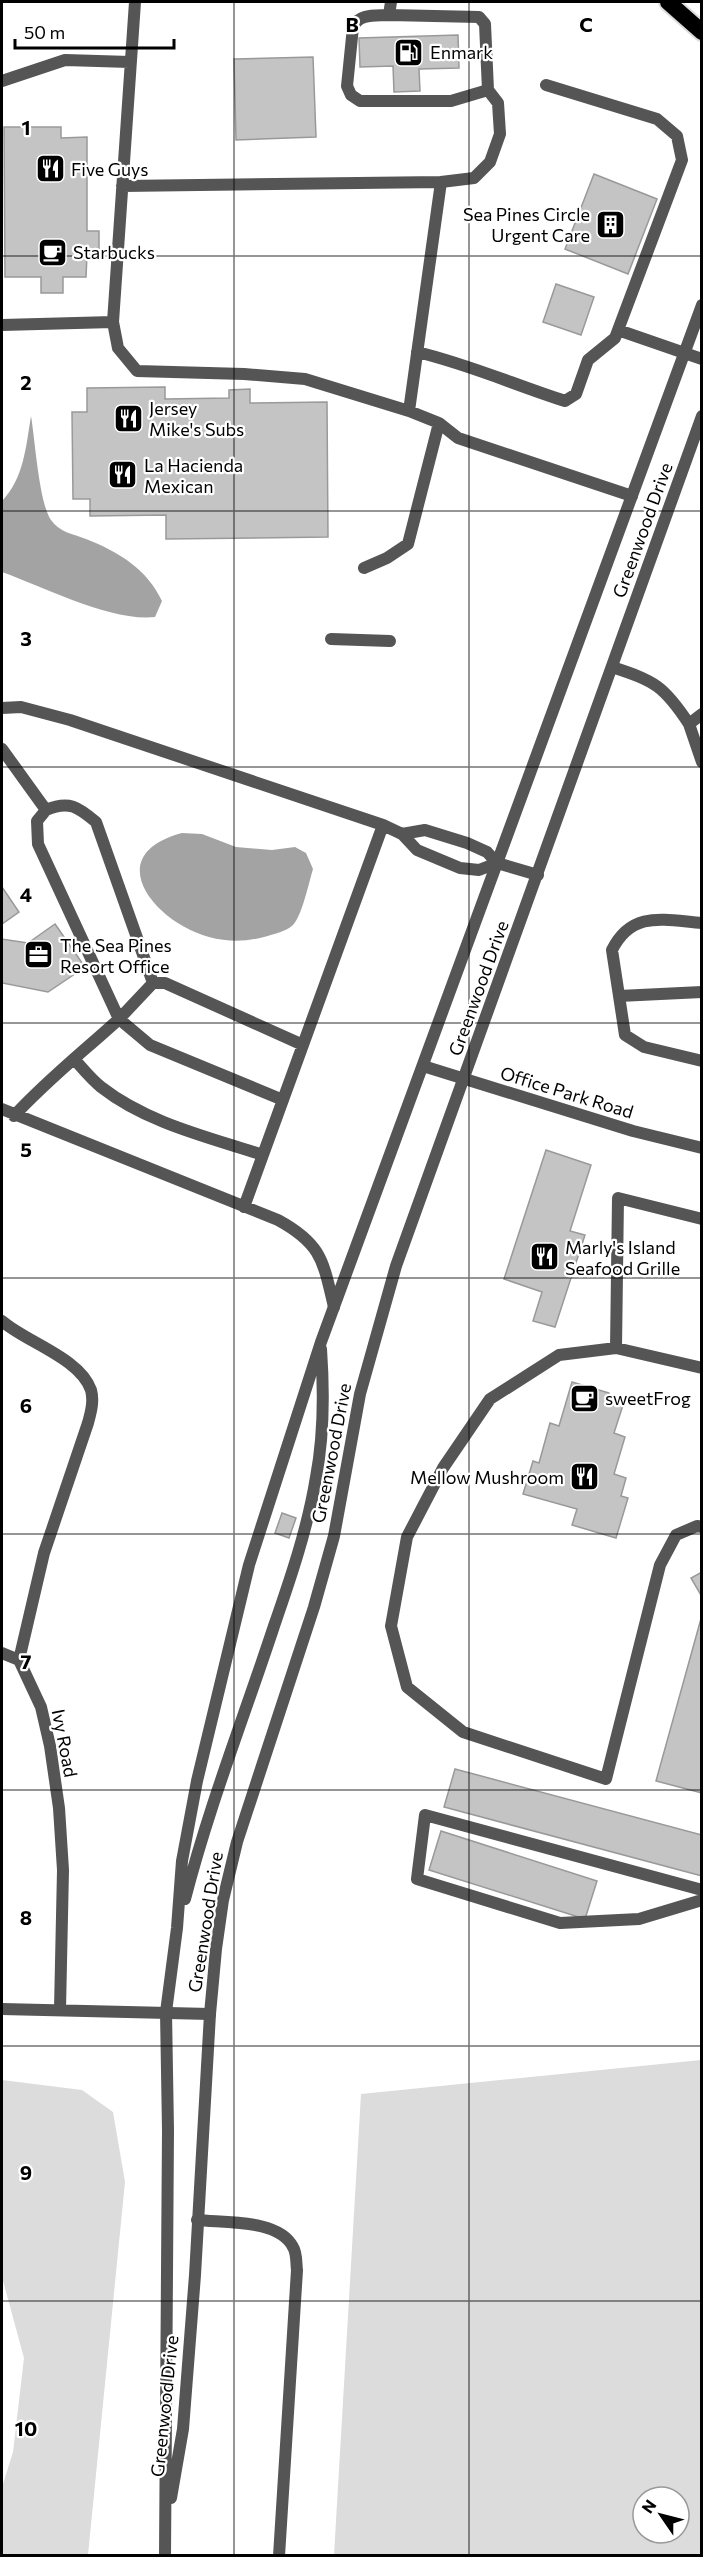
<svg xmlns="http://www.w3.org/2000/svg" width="703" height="2557" viewBox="0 0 703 2557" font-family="Commissioner,sans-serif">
<rect width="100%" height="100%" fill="#fff"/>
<!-- green -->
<path fill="#dcdcdc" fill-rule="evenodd" d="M701,2060V2555H334L361,2094ZM643,2497H679V2533H643Z
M2,2080L82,2090L113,2112L125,2182L88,2555H2V2487L13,2452L24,2358L2,2277Z"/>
<!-- water -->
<path fill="#a3a3a3" d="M31,416C35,439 39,503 51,520C59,532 73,534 86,539C119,552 147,569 162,601L155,617C111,622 44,587 2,572V501C24,478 26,446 31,416Z
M182,833L202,834L236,847L272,850L295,847L306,853L313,869C309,882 302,916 293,925C285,932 274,934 264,937C245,942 228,942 209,937C155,923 99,855 182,833Z"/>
<!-- building -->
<path fill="#c4c4c4" stroke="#999" stroke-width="1.5" d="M458,35L459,68L419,69L420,91L394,92L393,66L360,67L359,38Z
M313,57L316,137L236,140L234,59Z
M4,127H61V138L87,137V231H99V255H87L86,277H63V293H41V277H5Z
M594,174L657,199L628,274L565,249Z
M556,284L594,297L581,335L543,322Z
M165,387V399L229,398V390L250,389V403L327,402L328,537L166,539V515L90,516V499H73L72,412H87V388Z
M2,887L19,912L2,924Z
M55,924L85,967L48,992L2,983V939L28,943Z
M546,1150L591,1165L570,1231L585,1235L555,1327L533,1321L542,1292L504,1279Z
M572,1382L609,1393L607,1400L623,1405L614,1433L625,1437L614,1474L626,1478L621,1496L628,1498L616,1538L572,1525L577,1509L523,1494L533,1461L539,1463L550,1423L559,1426Z
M282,1513L296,1518L289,1538L275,1533Z
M702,1572V1597L691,1578Z
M702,1615V1793L656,1781Z
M455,1769L702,1835V1876L444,1807Z
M441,1831L597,1881L585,1919L429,1870Z"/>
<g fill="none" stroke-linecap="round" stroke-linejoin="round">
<defs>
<path id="trunk" d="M668,2L702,32"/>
</defs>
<!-- trunk casing -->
<use href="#trunk" stroke="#dbdbdb" stroke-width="20"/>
<!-- service -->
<path stroke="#555" stroke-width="12" d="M389,15C376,16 359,13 353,27L347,86L351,95L360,101H451L488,90
M2,81L65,60L130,62
M122,186L441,182
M113,322L135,2
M2,325L113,322L118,348L137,371L244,374L305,379L409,411L441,182L474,178L490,162L500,134L498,103L488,90L485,24L479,17L389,15L391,2
M618,330L702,359
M417,352C468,364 515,385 565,401L576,394L588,360L615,338L682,160L677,136L657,119L546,85
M409,411L439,423L458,438L632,496
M364,568L387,558L408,544L439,423
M331,639L390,641
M612,667C655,681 664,686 689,724L702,714
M2,708L21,707L70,720L383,825L402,834L417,850L460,868L479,870L497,863
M689,724L702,762
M2,749L46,810L37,821L38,844L119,1019C84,1051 47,1080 14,1116
M46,810C69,800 78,807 96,822L153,983H165L303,1045
M402,834L425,830L467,843L487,852L497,863L538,875
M702,923C664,920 632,910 612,950L625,1035L644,1047L702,1061
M153,983L119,1019L150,1045L283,1100
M619,996L702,992
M75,1060C83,1069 91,1079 101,1087C147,1123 208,1137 263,1155
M2,1109L278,1220C322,1244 323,1261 334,1307
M244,1207L383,825
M616,1348L618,1198L702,1219
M702,1368L616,1348L559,1355L490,1399L443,1468L407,1537L391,1626L407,1687L463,1732L606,1779L660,1565L676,1535L697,1526L702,1527
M702,1890L425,1815L417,1879L560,1923L639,1919L702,1900
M197,2220C225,2223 279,2219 293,2247C297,2253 296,2263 297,2270L279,2556"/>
<!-- minor -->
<path stroke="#555" stroke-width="12" d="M423,1066L633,1131L702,1148
M2,1321C26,1342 80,1358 91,1390C94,1401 91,1412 88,1423L44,1553L19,1660L41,1707L50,1746L59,1808L63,1870L60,2009
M2,1653L19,1660
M2,2009L210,2014"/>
<!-- tertiary -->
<path stroke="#555" stroke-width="12" d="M185,1899C209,1806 244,1717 274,1626C291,1577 308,1527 316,1477C324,1435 324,1391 321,1349
M171,2498L183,2429L195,2275L210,2014L216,1949L223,1900L237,1842L314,1607L334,1536L360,1394L396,1266L702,416
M165,2556L168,2130L166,2012L177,1928L182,1861L197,1781L249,1565L321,1342L702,305"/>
<!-- trunk -->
<use href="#trunk" stroke="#000" stroke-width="16"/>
</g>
<!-- grid -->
<path fill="none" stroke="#000" stroke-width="1.5" stroke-opacity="0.55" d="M234,2V2556M469,2V2556M2,256H702M2,511H702M2,767H702M2,1023H702M2,1278H702M2,1534H702M2,1790H702M2,2046H702M2,2301H702"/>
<!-- icons -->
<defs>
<symbol id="fuel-square" viewBox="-11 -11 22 22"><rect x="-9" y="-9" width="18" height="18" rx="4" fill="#000" stroke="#fff"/><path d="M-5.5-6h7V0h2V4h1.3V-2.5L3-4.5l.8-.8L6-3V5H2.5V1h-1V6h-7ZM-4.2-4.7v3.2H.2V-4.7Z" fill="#fff"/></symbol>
<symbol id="restaurant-square" viewBox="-11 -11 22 22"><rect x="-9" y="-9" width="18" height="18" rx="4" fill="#000" stroke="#fff"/><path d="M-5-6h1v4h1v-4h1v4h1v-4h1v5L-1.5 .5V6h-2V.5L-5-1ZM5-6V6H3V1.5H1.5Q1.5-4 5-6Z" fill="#fff"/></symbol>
<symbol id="building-square" viewBox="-11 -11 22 22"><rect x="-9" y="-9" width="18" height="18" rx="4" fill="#000" stroke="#fff"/><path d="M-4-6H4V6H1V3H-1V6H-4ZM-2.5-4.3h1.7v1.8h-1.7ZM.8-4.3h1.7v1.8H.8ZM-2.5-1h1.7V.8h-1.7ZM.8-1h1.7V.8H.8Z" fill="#fff"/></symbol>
<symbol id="cafe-square" viewBox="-11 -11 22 22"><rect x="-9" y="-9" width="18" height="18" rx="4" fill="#000" stroke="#fff"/><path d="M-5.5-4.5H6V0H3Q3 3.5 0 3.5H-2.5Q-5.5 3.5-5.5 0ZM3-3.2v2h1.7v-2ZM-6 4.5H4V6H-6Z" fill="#fff"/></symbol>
<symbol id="office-square" viewBox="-11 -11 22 22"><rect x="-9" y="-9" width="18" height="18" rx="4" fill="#000" stroke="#fff"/><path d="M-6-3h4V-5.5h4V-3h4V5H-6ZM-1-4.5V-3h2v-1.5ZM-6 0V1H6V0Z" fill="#fff"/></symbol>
</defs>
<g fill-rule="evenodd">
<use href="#fuel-square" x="392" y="36" width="33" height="33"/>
<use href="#restaurant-square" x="34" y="152" width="33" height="33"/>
<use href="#building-square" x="594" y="208" width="33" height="33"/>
<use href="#cafe-square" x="36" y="236" width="33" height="33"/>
<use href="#restaurant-square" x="112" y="402" width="33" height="33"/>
<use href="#restaurant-square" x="106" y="458" width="33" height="33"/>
<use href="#office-square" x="22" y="938" width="33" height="33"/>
<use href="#restaurant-square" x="528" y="1240" width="33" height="33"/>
<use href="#cafe-square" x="568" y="1382" width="33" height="33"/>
<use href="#restaurant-square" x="568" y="1460" width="33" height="33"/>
</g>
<g text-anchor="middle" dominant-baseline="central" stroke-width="4.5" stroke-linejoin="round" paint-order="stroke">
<!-- poi labels -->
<g font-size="18" fill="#000" stroke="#fff" text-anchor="start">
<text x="430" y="52">Enmark</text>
<text x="71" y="169">Five Guys</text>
<text x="590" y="214" text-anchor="end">Sea Pines Circle<tspan x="590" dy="21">Urgent Care</tspan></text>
<text x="73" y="252">Starbucks</text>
<text x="149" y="408">Jersey<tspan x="149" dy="21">Mike's Subs</tspan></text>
<text x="144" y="465">La Hacienda<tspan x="144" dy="21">Mexican</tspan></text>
<text x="60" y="945">The Sea Pines<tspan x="60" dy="21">Resort Office</tspan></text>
<text x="565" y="1247">Marly's Island<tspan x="565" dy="21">Seafood Grille</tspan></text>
<text x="605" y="1398">sweetFrog</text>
<text x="564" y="1477" text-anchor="end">Mellow Mushroom</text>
</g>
<!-- street labels -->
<g font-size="18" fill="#000" stroke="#fff">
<text transform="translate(642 530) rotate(-70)">Greenwood Drive</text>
<text transform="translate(478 988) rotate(-70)">Greenwood Drive</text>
<text transform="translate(567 1092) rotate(17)">Office Park Road</text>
<text transform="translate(331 1453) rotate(-79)">Greenwood Drive</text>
<text transform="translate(65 1743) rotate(79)">Ivy Road</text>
<text transform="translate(205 1922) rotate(-81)">Greenwood Drive</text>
<text transform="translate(164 2406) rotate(-84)">Greenwood Drive</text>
</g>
</g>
<g font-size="20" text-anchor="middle" font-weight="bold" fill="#000" stroke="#fff" stroke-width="4.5" stroke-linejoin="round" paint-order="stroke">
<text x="352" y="32">B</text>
<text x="586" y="32">C</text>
<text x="26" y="135">1</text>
<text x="26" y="390">2</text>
<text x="26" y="646">3</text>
<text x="26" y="902">4</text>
<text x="26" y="1157">5</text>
<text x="26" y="1413">6</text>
<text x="26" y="1669">7</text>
<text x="26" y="1925">8</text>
<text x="26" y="2180">9</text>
<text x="26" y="2436">10</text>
</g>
<!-- border -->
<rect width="703" height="2557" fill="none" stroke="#000000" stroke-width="6"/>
<!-- north arrow -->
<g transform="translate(661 2515) rotate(305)"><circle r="28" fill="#ffffff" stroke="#999999" stroke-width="1.5"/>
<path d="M0-4.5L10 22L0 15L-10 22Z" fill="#000000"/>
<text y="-9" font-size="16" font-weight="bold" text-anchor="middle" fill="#000000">N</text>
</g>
<!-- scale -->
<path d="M15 39v9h159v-9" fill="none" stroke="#000000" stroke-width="3"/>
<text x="24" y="39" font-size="18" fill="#000000" stroke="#ffffff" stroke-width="4.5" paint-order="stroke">50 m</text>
</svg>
